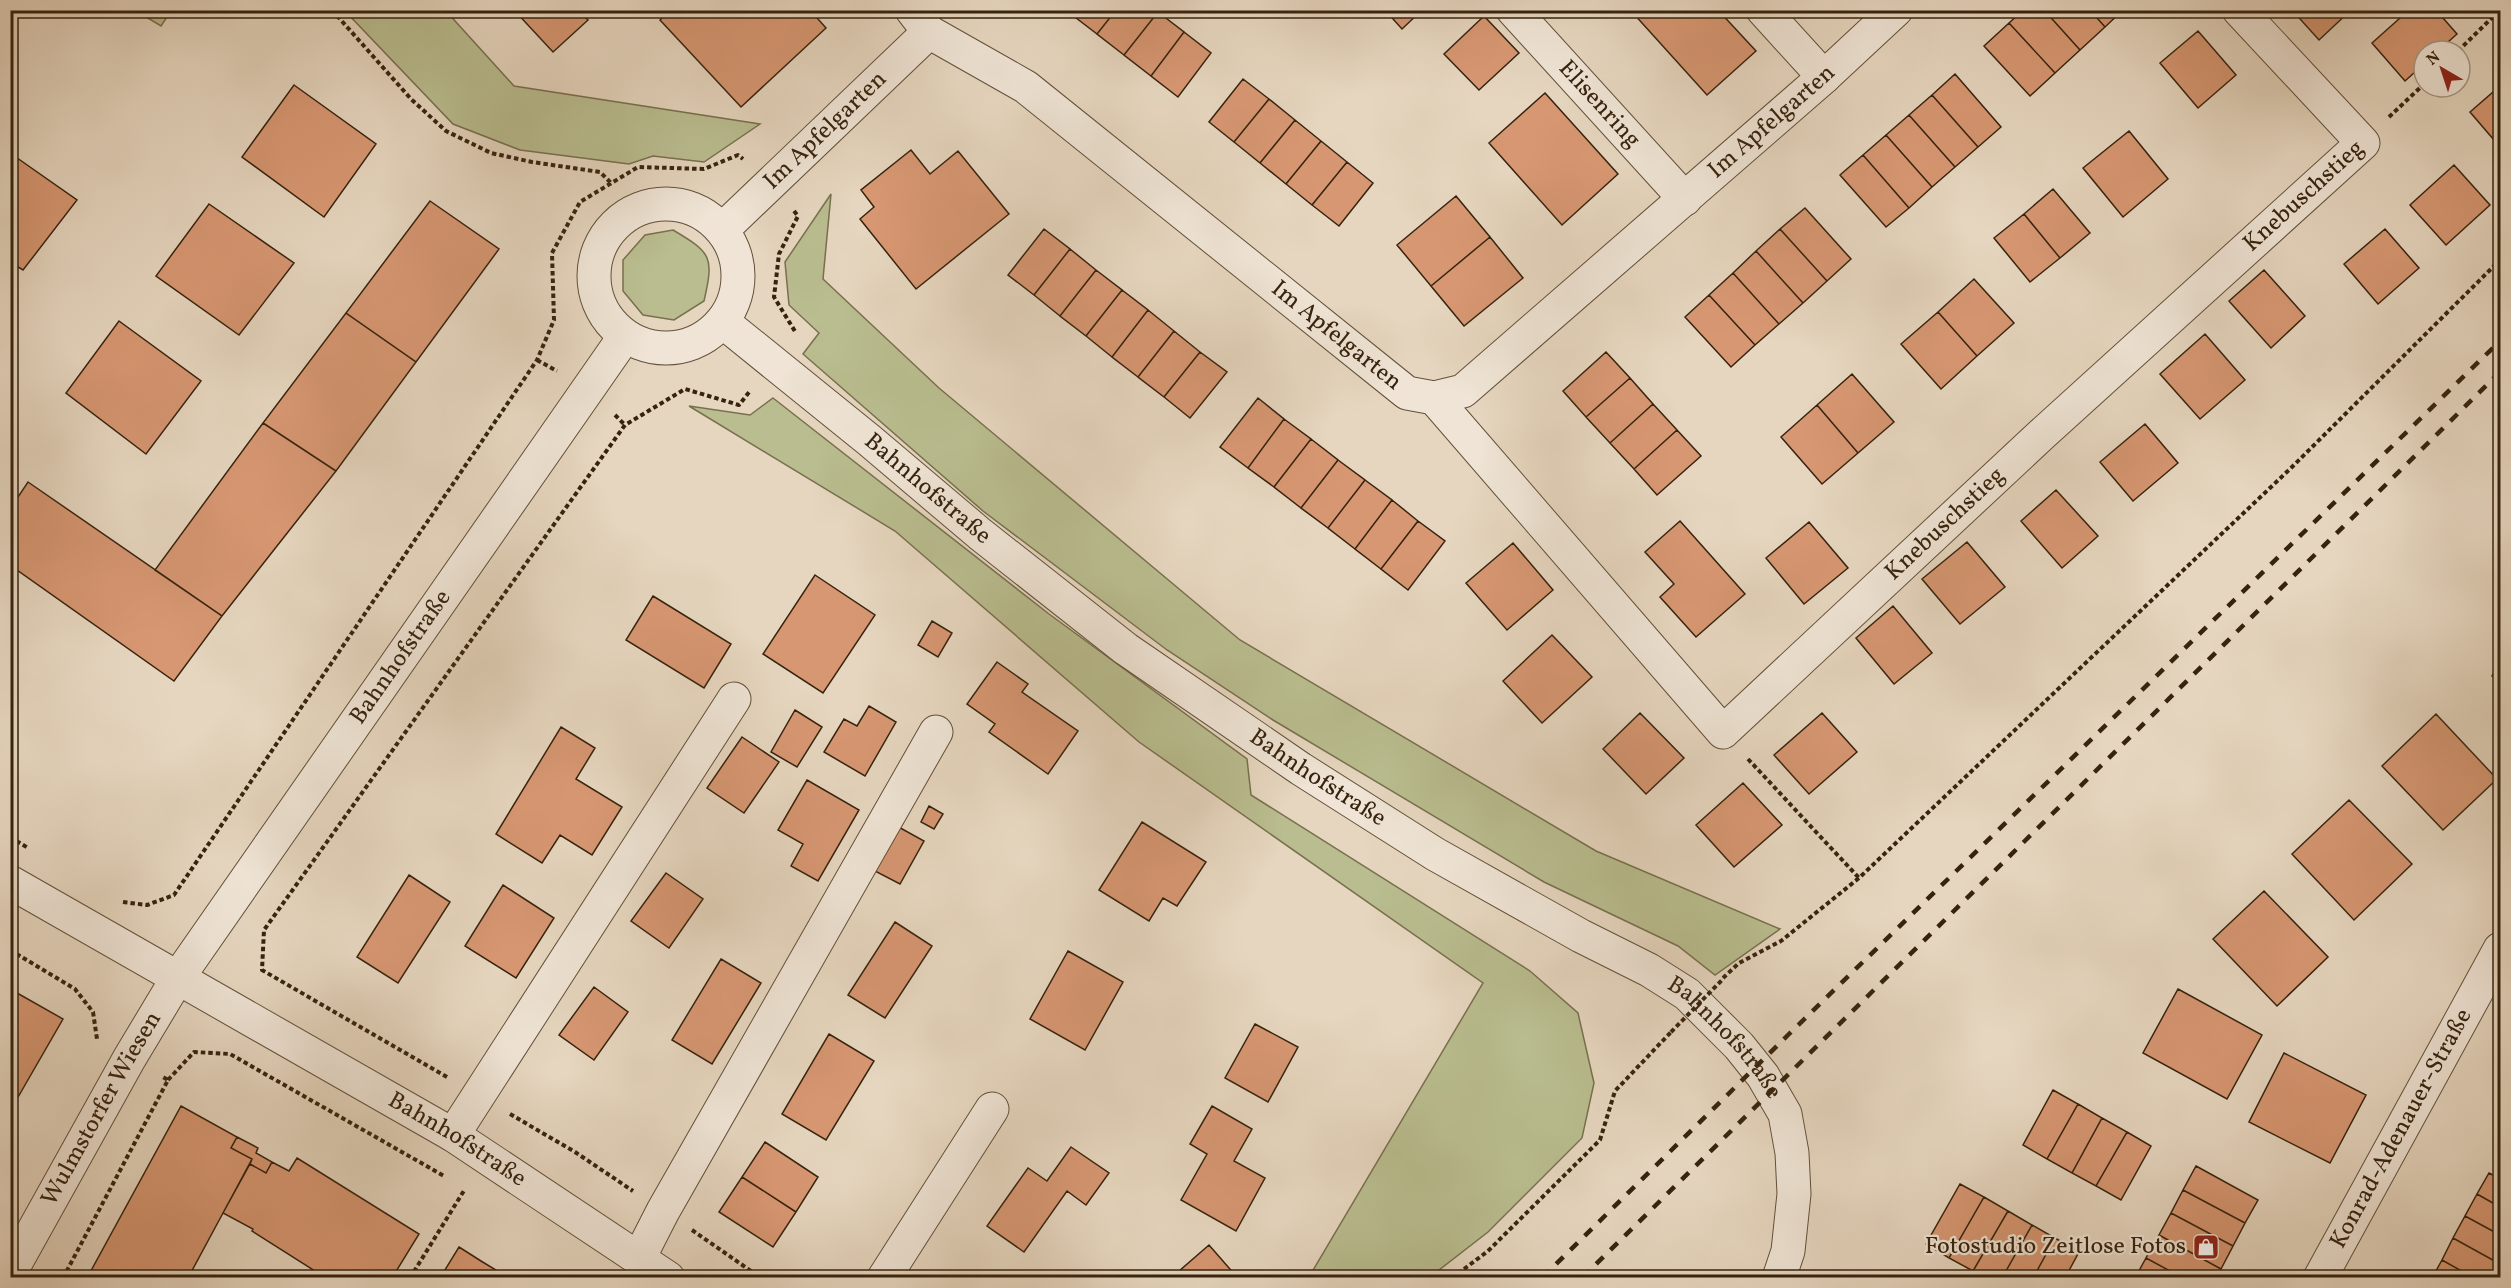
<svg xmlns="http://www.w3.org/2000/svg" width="2511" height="1288" viewBox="0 0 2511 1288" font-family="Vollkorn,serif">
  <rect width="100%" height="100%" fill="#e6d6bf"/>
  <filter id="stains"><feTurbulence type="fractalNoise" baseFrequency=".00333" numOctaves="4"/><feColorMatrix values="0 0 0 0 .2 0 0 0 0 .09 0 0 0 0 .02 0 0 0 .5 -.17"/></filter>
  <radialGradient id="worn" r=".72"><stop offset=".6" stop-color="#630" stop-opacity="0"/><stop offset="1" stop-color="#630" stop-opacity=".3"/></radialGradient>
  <path fill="#b9bd8f" stroke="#78704e" stroke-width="1.5" d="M 136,11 L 171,11 L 161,26 Z
    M 345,11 L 446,11 L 514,86 L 760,124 L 704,162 L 653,156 L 629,164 L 520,150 L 453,124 Z
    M 831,194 L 823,279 L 939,388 L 1240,640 L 1596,851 L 1780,929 L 1715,975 L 1678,946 L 1544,882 L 1273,720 L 1167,650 L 983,511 L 803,354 L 819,333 L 789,305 L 785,262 Z
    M 673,230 C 712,253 714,257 704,301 L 674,320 L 643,315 L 623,291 L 623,260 L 645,235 Z
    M 773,398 L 1049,614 L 1247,759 L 1251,795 L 1530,971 L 1578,1013 L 1594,1083 L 1582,1138 L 1488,1232 L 1430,1277 L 1309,1277 L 1483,983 L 1139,742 L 895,531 L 689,406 L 750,415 Z"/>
  <path fill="#d79772" stroke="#36230e" stroke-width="1.5" d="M 514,10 L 585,10 L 582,14 L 588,20 L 553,52 Z
    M 671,10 L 810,10 L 826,28 L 741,107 L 660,20 Z
    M 1073,10 L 1116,10 L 1097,34 L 1071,14 Z
    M 1116,10 L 1158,12 L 1124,55 L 1097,34 Z
    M 1385,10 L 1422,10 L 1402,29 Z
    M 1636,10 L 1718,10 L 1756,51 L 1707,95 L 1633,13 Z
    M 2023,10 L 2044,10 L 2080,50 L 2055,73 L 2009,23 Z
    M 2044,10 L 2090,10 L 2105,27 L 2080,50 Z
    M 2090,10 L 2123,10 L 2105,27 Z
    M 2292,10 L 2351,10 L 2319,40 Z
    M 2409,10 L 2436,10 L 2457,34 L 2438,51 L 2424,51 L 2424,64 L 2405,81 L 2372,43 Z
    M 1158,12 L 1184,32 L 1151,76 L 1124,55 Z
    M 1484,16 L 1519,53 L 1479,90 L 1444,54 Z
    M 2009,23 L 2055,73 L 2030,96 L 1984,46 Z
    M 2198,31 L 2236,75 L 2198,108 L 2160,63 Z
    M 1184,32 L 1211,53 L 1178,97 L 1151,76 Z
    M 1955,74 L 2001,127 L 1978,147 L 1932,95 Z
    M 1243,79 L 1269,99 L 1234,142 L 1209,122 Z
    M 294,85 L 376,144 L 324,217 L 242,157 Z
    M 2500,86 L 2500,147 L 2470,112 Z
    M 1545,93 L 1618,174 L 1562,225 L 1489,143 Z
    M 1932,95 L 1978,147 L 1955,167 L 1909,115 Z
    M 1269,99 L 1295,120 L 1260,163 L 1234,142 Z
    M 1909,115 L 1955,167 L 1932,187 L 1886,135 Z
    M 1295,120 L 1321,141 L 1286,184 L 1260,163 Z
    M 2129,131 L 2168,179 L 2123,217 L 2083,168 Z
    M 1886,135 L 1932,187 L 1909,208 L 1863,155 Z
    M 1321,141 L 1347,162 L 1312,205 L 1286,184 Z
    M 911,150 L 930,174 L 958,151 L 1009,214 L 916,289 L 860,219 L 874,207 L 861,190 Z
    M 10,153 L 77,200 L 23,270 L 10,262 Z
    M 1863,155 L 1909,208 L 1886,227 L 1840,175 Z
    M 1347,162 L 1373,183 L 1339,226 L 1312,205 Z
    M 2454,165 L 2490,205 L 2446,245 L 2410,205 Z
    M 2053,189 L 2090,233 L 2060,258 L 2024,214 Z
    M 1456,196 L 1490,237 L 1431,286 L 1397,245 Z
    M 430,201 L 499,249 L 416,362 L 346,313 Z
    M 209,204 L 294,263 L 239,335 L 156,276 Z
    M 1805,208 L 1851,259 L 1827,281 L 1780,229 Z
    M 2024,214 L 2060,258 L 2030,282 L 1994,238 Z
    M 1044,229 L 1070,249 L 1034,295 L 1008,275 Z
    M 1780,229 L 1827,281 L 1803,303 L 1756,251 Z
    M 2385,229 L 2419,268 L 2378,304 L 2344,264 Z
    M 1490,237 L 1523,278 L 1464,326 L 1431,286 Z
    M 1070,249 L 1096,270 L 1060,316 L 1034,295 Z
    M 1756,251 L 1803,303 L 1779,324 L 1733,273 Z
    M 1096,270 L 1122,290 L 1086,336 L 1060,316 Z
    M 2264,270 L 2305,316 L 2271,348 L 2229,301 Z
    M 1733,273 L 1779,324 L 1755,345 L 1709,295 Z
    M 1974,279 L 2014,323 L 1977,356 L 1938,312 Z
    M 1122,290 L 1148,310 L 1112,357 L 1086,336 Z
    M 1709,295 L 1755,345 L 1731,367 L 1685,317 Z
    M 1148,310 L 1174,331 L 1138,377 L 1112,357 Z
    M 1938,312 L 1977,356 L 1941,389 L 1901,344 Z
    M 346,313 L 416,362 L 336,471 L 263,423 Z
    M 119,321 L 201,381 L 146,454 L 66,393 Z
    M 1174,331 L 1200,352 L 1164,397 L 1138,377 Z
    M 2205,334 L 2245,380 L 2200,419 L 2160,374 Z
    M 1200,352 L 1227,372 L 1190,418 L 1164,397 Z
    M 1606,352 L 1630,378 L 1586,417 L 1563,391 Z
    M 1852,374 L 1894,422 L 1858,453 L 1817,405 Z
    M 1630,378 L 1653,404 L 1610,443 L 1586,417 Z
    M 1258,398 L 1284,419 L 1248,468 L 1220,447 Z
    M 1653,404 L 1677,430 L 1634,469 L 1610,443 Z
    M 1817,405 L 1858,453 L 1822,484 L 1781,437 Z
    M 1284,419 L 1311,439 L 1274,487 L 1248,468 Z
    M 263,423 L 336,471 L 222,616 L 155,570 Z
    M 2145,424 L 2178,463 L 2133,501 L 2100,462 Z
    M 1677,430 L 1701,456 L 1657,495 L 1634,469 Z
    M 1311,439 L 1338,460 L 1301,508 L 1274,487 Z
    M 1338,460 L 1365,480 L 1328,528 L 1301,508 Z
    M 1365,480 L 1392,500 L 1355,549 L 1328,528 Z
    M 28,482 L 222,616 L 174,681 L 10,565 L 10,509 Z
    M 2056,490 L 2098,536 L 2062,568 L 2021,521 Z
    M 1392,500 L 1418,521 L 1381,569 L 1355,549 Z
    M 1418,521 L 1445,541 L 1408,590 L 1381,569 Z
    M 1680,521 L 1745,594 L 1696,637 L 1660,597 L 1674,584 L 1645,552 Z
    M 1809,522 L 1848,568 L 1804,604 L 1766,558 Z
    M 1967,542 L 2005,587 L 1960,624 L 1922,579 Z
    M 1513,543 L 1553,590 L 1507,630 L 1466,583 Z
    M 815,575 L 875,615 L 823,693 L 763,654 Z
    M 653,596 L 731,644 L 704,688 L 626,640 Z
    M 1893,606 L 1932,653 L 1894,684 L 1856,638 Z
    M 932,621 L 952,633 L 938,657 L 918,645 Z
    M 1552,635 L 1592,677 L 1542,723 L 1503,681 Z
    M 2500,661 L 2500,681 L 2492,676 Z
    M 997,662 L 1028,684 L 1022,692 L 1078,731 L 1048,774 L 989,732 L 995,724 L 967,704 Z
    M 869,706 L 896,722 L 865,776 L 824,752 L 844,719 L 857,726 Z
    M 795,710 L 822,727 L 797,767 L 771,752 Z
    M 1640,713 L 1684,758 L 1646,794 L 1603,749 Z
    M 1822,713 L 1857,752 L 1809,794 L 1774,755 Z
    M 2436,714 L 2497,779 L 2443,830 L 2382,766 Z
    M 561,727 L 595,748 L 576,779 L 622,807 L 592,855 L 560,835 L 542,863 L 496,834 Z
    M 742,737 L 779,762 L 744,813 L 707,788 Z
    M 807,780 L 859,810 L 818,881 L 791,866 L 803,844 L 778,830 Z
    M 1743,783 L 1782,825 L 1734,867 L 1696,825 Z
    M 2349,800 L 2412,864 L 2354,920 L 2292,854 Z
    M 929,806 L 943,814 L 934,829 L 921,822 Z
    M 1142,822 L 1206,862 L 1177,906 L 1163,898 L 1149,921 L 1099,890 Z
    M 895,825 L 924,841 L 900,884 L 871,869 Z
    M 666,873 L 703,899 L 669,948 L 631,921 Z
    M 409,875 L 450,902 L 398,983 L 357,957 Z
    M 503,885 L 554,918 L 516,978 L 465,946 Z
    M 2264,891 L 2328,957 L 2277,1006 L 2213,939 Z
    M 895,922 L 932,946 L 885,1018 L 848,995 Z
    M 1068,951 L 1123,982 L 1085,1050 L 1030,1019 Z
    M 721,959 L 761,983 L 712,1064 L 672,1040 Z
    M 594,987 L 628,1012 L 594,1060 L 559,1035 Z
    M 10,989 L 63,1019 L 10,1111 Z
    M 2178,989 L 2262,1035 L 2227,1099 L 2143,1053 Z
    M 1255,1024 L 1298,1047 L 1268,1102 L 1225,1078 Z
    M 829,1034 L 874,1061 L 826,1140 L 782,1114 Z
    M 2284,1053 L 2366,1095 L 2330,1163 L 2249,1122 Z
    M 2053,1090 L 2078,1104 L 2047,1159 L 2023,1145 Z
    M 2078,1104 L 2102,1118 L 2072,1173 L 2047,1159 Z
    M 181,1106 L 237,1137 L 231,1148 L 252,1159 L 223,1213 L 188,1278 L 87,1278 Z
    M 1212,1106 L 1252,1129 L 1234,1161 L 1265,1178 L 1236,1231 L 1181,1200 L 1207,1154 L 1190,1144 Z
    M 2102,1118 L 2127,1132 L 2096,1186 L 2072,1173 Z
    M 2127,1132 L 2151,1146 L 2121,1200 L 2096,1186 Z
    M 237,1137 L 258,1148 L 256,1153 L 272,1162 L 266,1173 L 250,1164 L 252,1159 L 231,1148 Z
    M 765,1142 L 818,1177 L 796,1212 L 742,1177 Z
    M 1071,1147 L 1109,1173 L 1086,1205 L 1067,1191 L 1024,1252 L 987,1226 L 1028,1168 L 1047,1181 Z
    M 297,1158 L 419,1234 L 392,1278 L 326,1278 L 252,1231 L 253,1229 L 223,1213 L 250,1164 L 266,1173 L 272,1162 L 289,1171 Z
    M 2196,1166 L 2258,1200 L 2245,1223 L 2183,1190 Z
    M 2489,1173 L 2500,1179 L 2500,1207 L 2477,1194 Z
    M 742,1177 L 796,1212 L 773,1247 L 719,1212 Z
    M 1960,1184 L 1984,1197 L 1949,1258 L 1926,1244 Z
    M 2183,1190 L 2245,1223 L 2233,1246 L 2171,1213 Z
    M 2477,1194 L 2500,1207 L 2500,1235 L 2465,1216 Z
    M 1984,1197 L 2008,1211 L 1973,1271 L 1949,1258 Z
    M 2008,1211 L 2032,1225 L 2002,1278 L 1984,1278 L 1973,1271 Z
    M 2171,1213 L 2233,1246 L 2221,1269 L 2159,1235 Z
    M 2465,1216 L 2500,1235 L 2500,1264 L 2453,1238 Z
    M 2032,1225 L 2055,1238 L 2033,1278 L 2002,1278 Z
    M 2159,1235 L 2221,1269 L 2216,1278 L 2183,1278 L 2146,1258 Z
    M 2055,1238 L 2079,1252 L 2065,1278 L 2033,1278 Z
    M 2453,1238 L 2500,1264 L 2500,1278 L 2474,1278 L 2442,1260 Z
    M 1209,1245 L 1236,1276 L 1235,1278 L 1171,1278 Z
    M 459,1247 L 481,1261 L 509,1278 L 440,1278 Z
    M 2146,1258 L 2183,1278 L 2135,1278 Z
    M 2442,1260 L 2474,1278 L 2432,1278 Z"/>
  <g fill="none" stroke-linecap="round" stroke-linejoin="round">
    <defs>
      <g id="minor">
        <path id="s1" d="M 912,10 L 929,32 L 1026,87 L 1407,393 L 1434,398 L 1463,391 L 1824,77 L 1896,10"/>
        <path id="s2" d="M 1513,10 L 1685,199"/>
        <path d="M 1763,10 L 1824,77"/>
        <circle cx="666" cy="276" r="72"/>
        <path id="s3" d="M 723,229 L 929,32"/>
        <path id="s4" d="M 723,322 L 869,440 L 980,534 L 1126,649 L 1301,769 L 1435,854 L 1581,936 L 1649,970 L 1687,994 L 1739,1046 L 1763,1076 L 1785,1114 L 1792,1153 L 1794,1194 L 1788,1251 L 1779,1278"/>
        <path id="s5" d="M 1434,398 L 1723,732 L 2040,436 L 2363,143 L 2239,10"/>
        <path id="s6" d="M 10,882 L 453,1135 L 668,1278"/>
        <path d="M 453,1135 L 734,699"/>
        <path d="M 639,1258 L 663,1211 L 936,732"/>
        <path id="s7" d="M 10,1273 L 129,1059 L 177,979 L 625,336"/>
        <path d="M 884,1278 L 992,1109"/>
        <path id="s8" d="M 2320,1278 L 2500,949"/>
      </g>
    </defs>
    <use href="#minor" stroke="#62503a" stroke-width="35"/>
    <path stroke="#36230e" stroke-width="4" stroke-dasharray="4.5 3" stroke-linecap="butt" d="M 332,10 L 411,99 L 446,131 L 491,153 L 532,162 L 600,172 L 611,183
      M 975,15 L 989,10
      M 2458,51 L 2500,10
      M 2389,117 L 2424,84
      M 794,211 L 798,216 L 779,254 L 774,297 L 796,333
      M 537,360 L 557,371
      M 615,415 L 625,425
      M 1748,759 L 1859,878
      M 10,837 L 28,848
      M 123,902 L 147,905 L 174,895 L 537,360 L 554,320 L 552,253 L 580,202 L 638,167 L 704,169 L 738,155 L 743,159
      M 10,950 L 75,989 L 93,1012 L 97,1039
      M 1723,978 L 1739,963 L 1781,941 L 1859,878 L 2291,468 L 2500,260
      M 447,1077 L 262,970 L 264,930 L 625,425 L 685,389 L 739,405 L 750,391
      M 168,1080 L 194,1052 L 230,1054 L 444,1176
      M 510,1114 L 575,1152 L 633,1191
      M 692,1230 L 761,1278
      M 63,1278 L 168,1080 L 161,1076
      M 254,1278 L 255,1278
      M 410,1278 L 465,1189
      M 1452,1278 L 1488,1251 L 1600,1140 L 1615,1091 L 1671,1032"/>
    <use href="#minor" stroke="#efe4d5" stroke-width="33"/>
    <path stroke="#36230e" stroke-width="4.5" stroke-dasharray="10 10" stroke-linecap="butt" d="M 1542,1278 L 1789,1034 L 2500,341
      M 1582,1278 L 2500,372"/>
    <path stroke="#36230e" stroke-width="4" stroke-dasharray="4.5 3" stroke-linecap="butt" d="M 1671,1032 L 1723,979"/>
  </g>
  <defs>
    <symbol id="shop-square" viewBox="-11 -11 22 22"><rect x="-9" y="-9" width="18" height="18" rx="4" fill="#8f2418" stroke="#efe4d5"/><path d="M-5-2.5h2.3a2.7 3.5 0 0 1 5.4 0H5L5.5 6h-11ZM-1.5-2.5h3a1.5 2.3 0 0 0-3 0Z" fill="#fff"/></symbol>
  </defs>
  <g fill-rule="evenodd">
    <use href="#shop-square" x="2191" y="1232" width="30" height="30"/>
  </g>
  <g text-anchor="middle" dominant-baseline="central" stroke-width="4.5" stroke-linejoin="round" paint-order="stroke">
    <g font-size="24" fill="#36230e" stroke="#efe4d5">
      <text stroke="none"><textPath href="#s2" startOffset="128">Elisenring</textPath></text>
      <text stroke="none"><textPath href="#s1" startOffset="1095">Im Apfelgarten</textPath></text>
      <text stroke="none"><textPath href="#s3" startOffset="142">Im Apfelgarten</textPath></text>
      <text stroke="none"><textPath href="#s5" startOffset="1232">Knebuschstieg</textPath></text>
      <text stroke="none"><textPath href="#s1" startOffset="537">Im Apfelgarten</textPath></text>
      <text stroke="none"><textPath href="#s4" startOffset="264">Bahnhofstraße</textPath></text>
      <text stroke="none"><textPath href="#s5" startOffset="746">Knebuschstieg</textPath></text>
      <text stroke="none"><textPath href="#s7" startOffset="730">Bahnhofstraße</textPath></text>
      <text stroke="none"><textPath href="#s4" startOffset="750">Bahnhofstraße</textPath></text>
      <text stroke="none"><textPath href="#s4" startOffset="1236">Bahnhofstraße</textPath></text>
      <text stroke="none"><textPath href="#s7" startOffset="188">Wulmstorfer Wiesen</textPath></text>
      <text stroke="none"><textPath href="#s8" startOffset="170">Konrad-Adenauer-Straße</textPath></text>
      <text stroke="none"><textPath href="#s6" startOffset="516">Bahnhofstraße</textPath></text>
    </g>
    <g font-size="24" fill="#36230e" stroke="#efe4d5" text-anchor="end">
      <text x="2186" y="1247">Fotostudio Zeitlose Fotos</text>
    </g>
  </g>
  <rect width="2511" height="1288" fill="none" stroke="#e6d6bf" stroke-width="36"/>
  <rect x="12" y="12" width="2487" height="1264" fill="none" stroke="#36230e" stroke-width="3"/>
  <rect x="18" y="18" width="2475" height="1252" fill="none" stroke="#36230e" stroke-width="1.5"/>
  <g transform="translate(2442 69) rotate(321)"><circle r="28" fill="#efe4d5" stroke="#a59785" stroke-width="1.5"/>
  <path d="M0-4.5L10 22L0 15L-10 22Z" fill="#8f2418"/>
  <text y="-9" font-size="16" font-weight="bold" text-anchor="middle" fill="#36230e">N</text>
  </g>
  <rect width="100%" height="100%" filter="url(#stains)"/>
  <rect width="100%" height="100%" fill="url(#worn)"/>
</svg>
